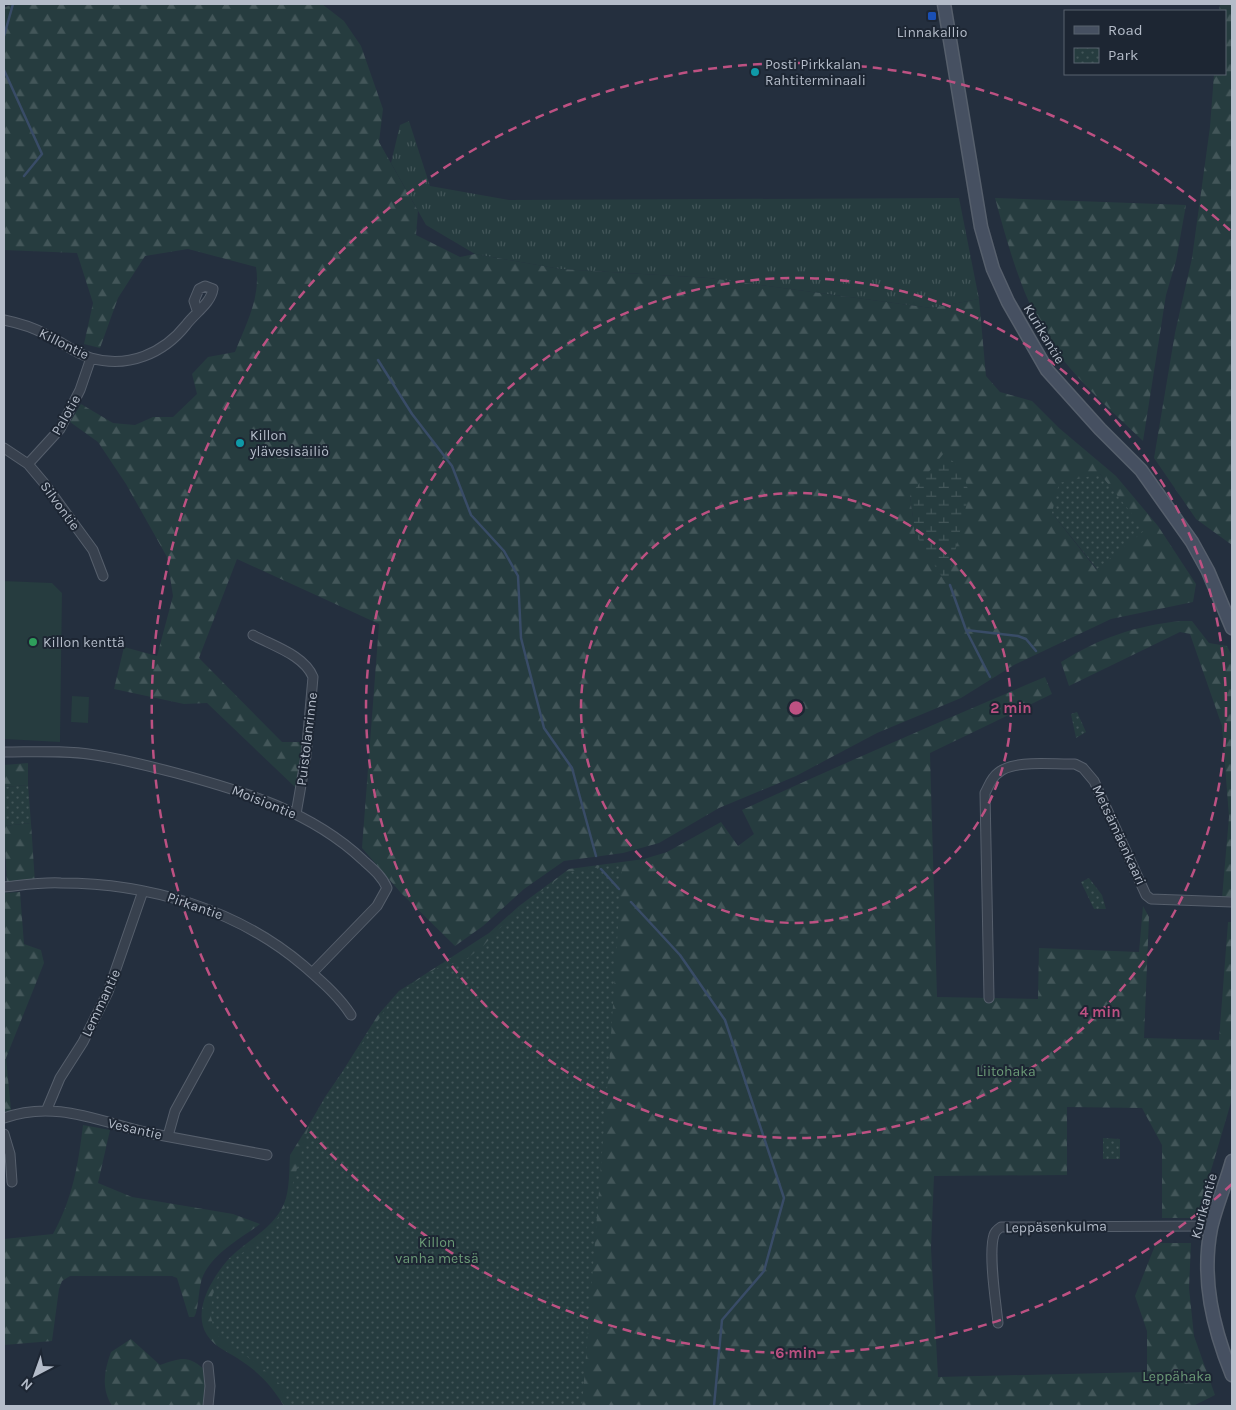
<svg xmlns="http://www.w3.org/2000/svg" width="1236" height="1410" viewBox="0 0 1236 1410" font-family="Karla,sans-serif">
  <defs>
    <pattern id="grass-tufts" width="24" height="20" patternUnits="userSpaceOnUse" patternTransform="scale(1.25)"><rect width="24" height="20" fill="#263c3f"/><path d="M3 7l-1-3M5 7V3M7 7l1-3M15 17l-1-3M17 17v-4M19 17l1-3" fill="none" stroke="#435659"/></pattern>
    <pattern id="forest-firs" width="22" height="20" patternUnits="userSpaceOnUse" patternTransform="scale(1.25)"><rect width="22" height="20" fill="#263c3f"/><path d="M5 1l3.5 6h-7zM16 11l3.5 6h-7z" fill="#435659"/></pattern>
    <pattern id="wetland-marsh" width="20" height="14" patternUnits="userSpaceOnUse" patternTransform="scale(1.25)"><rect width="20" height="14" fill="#263c3f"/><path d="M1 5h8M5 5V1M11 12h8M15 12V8" fill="none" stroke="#435659"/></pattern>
    <pattern id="park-dots" width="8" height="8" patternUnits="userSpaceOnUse" patternTransform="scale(1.25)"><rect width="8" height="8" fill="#263c3f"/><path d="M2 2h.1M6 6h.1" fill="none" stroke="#435659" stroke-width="1.8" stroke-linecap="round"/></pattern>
  </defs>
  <rect width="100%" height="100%" fill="#242f3e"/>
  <path fill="url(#grass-tufts)" d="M 409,121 L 430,186 L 509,200 L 959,198 L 979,299 L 931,308 L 709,278 L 560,269 L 475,254 L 426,225 L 391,163 L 400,125 Z"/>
  <path fill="url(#forest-firs)" fill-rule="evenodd" d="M 12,4 L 322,4 L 344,21 L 361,46 L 383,109 L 379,142 L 418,211 L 416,235 L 460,257 L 475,254 L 560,269 L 709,278 L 931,308 L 979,299 L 986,376 L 1000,392 L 1032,401 L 1059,428 L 1116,476 L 1158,526 L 1196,584 L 1193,602 L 1111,619 L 1014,665 L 961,698 L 877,733 L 796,776 L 719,808 L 659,843 L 623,853 L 564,861 L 524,889 L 483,926 L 455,946 L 401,893 L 362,848 L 379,624 L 237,559 L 199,658 L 282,742 L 302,742 L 296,788 L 207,703 L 184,704 L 114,689 L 124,647 L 157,656 L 173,596 L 167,557 L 126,484 L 98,442 L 70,422 L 81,404 L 113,423 L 135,425 L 153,417 L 173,417 L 197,394 L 192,374 L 208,357 L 235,352 C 246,324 261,297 256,267 L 188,249 L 145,256 L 118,298 L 100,348 L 84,344 L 93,303 L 77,253 L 4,250 L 4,8 ZM 1100,474 L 1144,530 L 1096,569 L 1052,513 ZM 910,495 L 947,584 L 915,533 Z
    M 1220,4 L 1232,4 L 1232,545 L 1196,519 L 1154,458 L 1175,333 L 1192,258 L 1210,127 L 1214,74 L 1225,74 L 1225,11 L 1219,11 Z
    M 995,198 L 1186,205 L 1176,261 L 1166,295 L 1143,441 C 1105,404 1059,366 1036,317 C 1017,279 1006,238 995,198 Z
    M 1180,621 L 1192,621 L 1209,643 L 1227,646 L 1232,656 L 1232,897 L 1222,898 L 1229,817 L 1222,726 L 1190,634 L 1180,632 L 1069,686 L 1061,662 C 1100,638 1134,626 1180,621 Z
    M 1045,677 L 1052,694 L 930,753 L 937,997 L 1038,999 L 1039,948 L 1139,952 L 1143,906 L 1149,917 L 1144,1038 L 1219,1040 L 1228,922 L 1232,922 L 1232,1099 L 1197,1218 L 1162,1218 L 1162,1145 L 1142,1108 L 1067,1107 L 1067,1175 L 934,1176 L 931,1248 L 938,1377 L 1147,1372 L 1147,1331 L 1135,1296 L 1156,1243 L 1191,1243 L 1189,1288 L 1194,1336 L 1215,1395 L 1193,1406 L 284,1406 C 274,1389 260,1373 243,1362 C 231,1353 215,1348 207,1335 C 192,1312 211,1280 226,1262 C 244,1241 272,1231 284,1204 C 290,1189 289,1170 290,1155 L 378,1015 L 399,991 L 489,933 L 519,906 L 569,869 L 644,859 L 667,852 L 721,822 L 738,846 L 754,834 L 742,810 C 842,764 943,720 1045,677 Z
    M 28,763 L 28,785 L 4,787 L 4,765 Z
    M 31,823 L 35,883 L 7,886 L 4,826 Z
    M 20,892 L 24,944 L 41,950 L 44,963 L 6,1058 L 11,1110 L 4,1113 L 4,893 Z
    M 83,1125 L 110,1130 L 98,1183 L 132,1197 L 233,1214 L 260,1224 C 240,1239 213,1253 203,1276 C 198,1287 199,1311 194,1317 L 189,1317 L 177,1278 L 172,1276 L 70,1276 L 62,1281 L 59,1289 L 52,1341 L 4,1345 L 4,1239 L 53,1234 C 73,1197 78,1166 83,1125 Z
    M 131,1339 L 160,1365 C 183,1357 189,1355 207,1372 L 207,1406 L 112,1406 C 101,1388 104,1371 111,1352 Z"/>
  <path fill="url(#wetland-marsh)" d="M 944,453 L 963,471 L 969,494 L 947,585 L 915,534 L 910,495 Z"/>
  <path fill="url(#park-dots)" d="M 1100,474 L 1145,530 L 1097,569 L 1052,513 L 1059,483 Z
    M 1077,712 L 1086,732 L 1076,738 L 1071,714 Z
    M 28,785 L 31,823 L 4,826 L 4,787 Z
    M 622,864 L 610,1052 L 582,1406 L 286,1406 L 283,1387 L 259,1365 L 215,1334 L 211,1317 L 212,1297 L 219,1273 L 233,1259 L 263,1239 L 287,1205 L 309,1125 L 325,1097 L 392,1000 L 401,991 L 435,969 L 468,958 L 484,945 L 519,908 L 567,872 Z
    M 1089,878 L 1102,895 L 1106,909 L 1094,909 L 1081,882 Z
    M 1103,1138 L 1120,1139 L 1120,1159 L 1103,1159 Z"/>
  <path fill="#263c3f" d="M 4,581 L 52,583 L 62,593 L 60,742 L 4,739 Z
    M 72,696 L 89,697 L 88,723 L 71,722 Z"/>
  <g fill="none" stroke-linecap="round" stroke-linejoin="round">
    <path stroke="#394c67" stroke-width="2.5" d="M 4,36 L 13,4
      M 4,70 L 42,154 L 24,176
      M 378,360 L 412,414 L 452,466 L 471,515 L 504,551 L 518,576 L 521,638 L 544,728 L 572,768 L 596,856
      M 950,585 L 966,630 L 990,677
      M 966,630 L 1018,636 L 1026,639 L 1036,651
      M 601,869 L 619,889
      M 631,902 L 680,955 L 725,1020 L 784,1198 L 764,1271 L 722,1320 L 714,1406"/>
    <defs>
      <path id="street" d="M 4,320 C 19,323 33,327 47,335 C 62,342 75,353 91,358 C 128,369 164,353 186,325 C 195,313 211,303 213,289 L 205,286 L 199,289 L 194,301 L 197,310
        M 4,448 L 28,464 L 44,483 L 93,550 L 103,576
        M 28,464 L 60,429 L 80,390 L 91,358
        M 253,635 C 273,646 304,655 313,677 L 306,756 L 296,814
        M 4,752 C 34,752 64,750 95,755 C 122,759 149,766 176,773 C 243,791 311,811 363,860 C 372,868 382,876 387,888 L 377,906 L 312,973
        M 4,887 C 23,885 42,882 61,883 C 148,883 237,909 304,966 C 321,981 339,996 351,1015
        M 989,998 L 985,793 C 989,786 991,778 998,773 C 1014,759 1054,765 1075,764 L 1083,768 L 1094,781 L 1146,895 L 1151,899 L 1232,902
        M 47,1109 L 60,1078 L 83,1042 L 108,992 L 143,891
        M 4,1118 C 57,1099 101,1123 154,1134 C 191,1141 229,1148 267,1155
        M 4,1134 L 10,1154 L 12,1182
        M 168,1136 L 175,1111 L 209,1049
        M 998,1323 C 996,1303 988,1253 994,1235 C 995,1231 998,1229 1001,1227 L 1212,1226
        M 208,1366 L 210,1386 L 208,1406"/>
      <path id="secondary" d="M 944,4 L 981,227 L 993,269 L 1008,302 L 1047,370 L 1100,429 L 1141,470 L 1192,542 L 1208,571 L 1232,628
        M 1232,1161 C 1226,1183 1216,1206 1211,1228 C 1201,1279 1213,1328 1232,1375"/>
    </defs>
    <use href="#street" stroke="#565f6c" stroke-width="11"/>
    <use href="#secondary" stroke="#565f6c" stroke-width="15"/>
    <use href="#street" stroke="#38414e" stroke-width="9"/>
    <use href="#secondary" stroke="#465061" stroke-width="12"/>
  </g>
  <g fill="none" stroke="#bd5182" stroke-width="2.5" stroke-dasharray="9 6">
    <circle cx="796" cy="708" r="215"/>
    <circle cx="796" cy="708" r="430"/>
    <path d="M1232 1184A645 645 0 1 1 1232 232"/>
  </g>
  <rect fill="#1a4fb4" stroke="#1d2633" stroke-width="2" x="927" y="11" width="10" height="10" rx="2.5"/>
  <g fill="#0f9aa8" stroke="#1d2633" stroke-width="2">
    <circle cx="755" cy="72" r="5"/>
    <circle cx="240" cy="443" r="5"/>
  </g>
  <circle fill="#2e9e5b" stroke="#1d2633" stroke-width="2" cx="33" cy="642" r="5"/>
  <g text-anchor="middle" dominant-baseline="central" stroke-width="4" stroke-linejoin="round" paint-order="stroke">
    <g font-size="14" fill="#b4bcc9" stroke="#1d2633" text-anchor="start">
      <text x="932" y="32" text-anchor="middle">Linnakallio</text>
      <text x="765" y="64">Posti Pirkkalan<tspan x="765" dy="16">Rahtiterminaali</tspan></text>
      <text x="250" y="435">Killon<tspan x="250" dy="16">ylävesisäiliö</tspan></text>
      <text x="43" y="642">Killon kenttä</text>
    </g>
    <g font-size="14" fill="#b4bcc9" stroke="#1d2633">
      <text transform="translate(1044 334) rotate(59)">Kurikantie</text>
      <text transform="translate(64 344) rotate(26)">Killontie</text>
      <text transform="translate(66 415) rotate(-60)">Palotie</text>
      <text transform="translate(60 506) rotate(54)">Silvontie</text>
      <text transform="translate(307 739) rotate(-83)">Puistolanrinne</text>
      <text transform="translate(264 802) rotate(22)">Moisiontie</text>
      <text transform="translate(1119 835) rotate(65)">Metsämäenkaari</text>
      <text transform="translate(195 906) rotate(19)">Pirkantie</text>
      <text transform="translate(101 1003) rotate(-65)">Lemmantie</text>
      <text transform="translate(135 1129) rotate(13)">Vesantie</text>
      <text transform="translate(1204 1206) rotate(-75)">Kurikantie</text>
      <text transform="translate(1056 1227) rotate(-1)">Leppäsenkulma</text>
    </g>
    <g font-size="14" fill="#6b9a76" stroke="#1d2633">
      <text x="1006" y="1071">Liitohaka</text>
      <text x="437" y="1242">Killon<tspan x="437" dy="16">vanha metsä</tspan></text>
      <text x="1177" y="1376">Leppähaka</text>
    </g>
  </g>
  <circle cx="796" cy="708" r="8" fill="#bd5182" stroke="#1d2633" stroke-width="2.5"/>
  <g font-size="15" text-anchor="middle" font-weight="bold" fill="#bd5182" stroke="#1d2633" stroke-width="4" stroke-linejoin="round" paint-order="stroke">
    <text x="1011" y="713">2 min</text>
    <text x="1100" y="1017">4 min</text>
    <text x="796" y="1358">6 min</text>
  </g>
  <rect width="1236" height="1410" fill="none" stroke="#b4bcc9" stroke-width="10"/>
  <rect x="1064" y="10" width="162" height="65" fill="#1d2633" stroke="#59626f"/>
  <rect x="1074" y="26" width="25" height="8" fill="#465061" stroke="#59626f"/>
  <text x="1108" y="35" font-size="15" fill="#b4bcc9">Road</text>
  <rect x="1074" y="48" width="25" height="15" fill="url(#park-dots)" stroke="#59626f"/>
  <text x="1108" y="60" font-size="15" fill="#b4bcc9">Park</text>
  <g transform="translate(35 1375) rotate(221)" stroke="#1d2633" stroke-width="4" paint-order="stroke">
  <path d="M0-4L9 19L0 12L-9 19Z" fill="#b4bcc9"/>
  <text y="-8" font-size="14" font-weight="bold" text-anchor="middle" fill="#b4bcc9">N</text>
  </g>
</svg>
